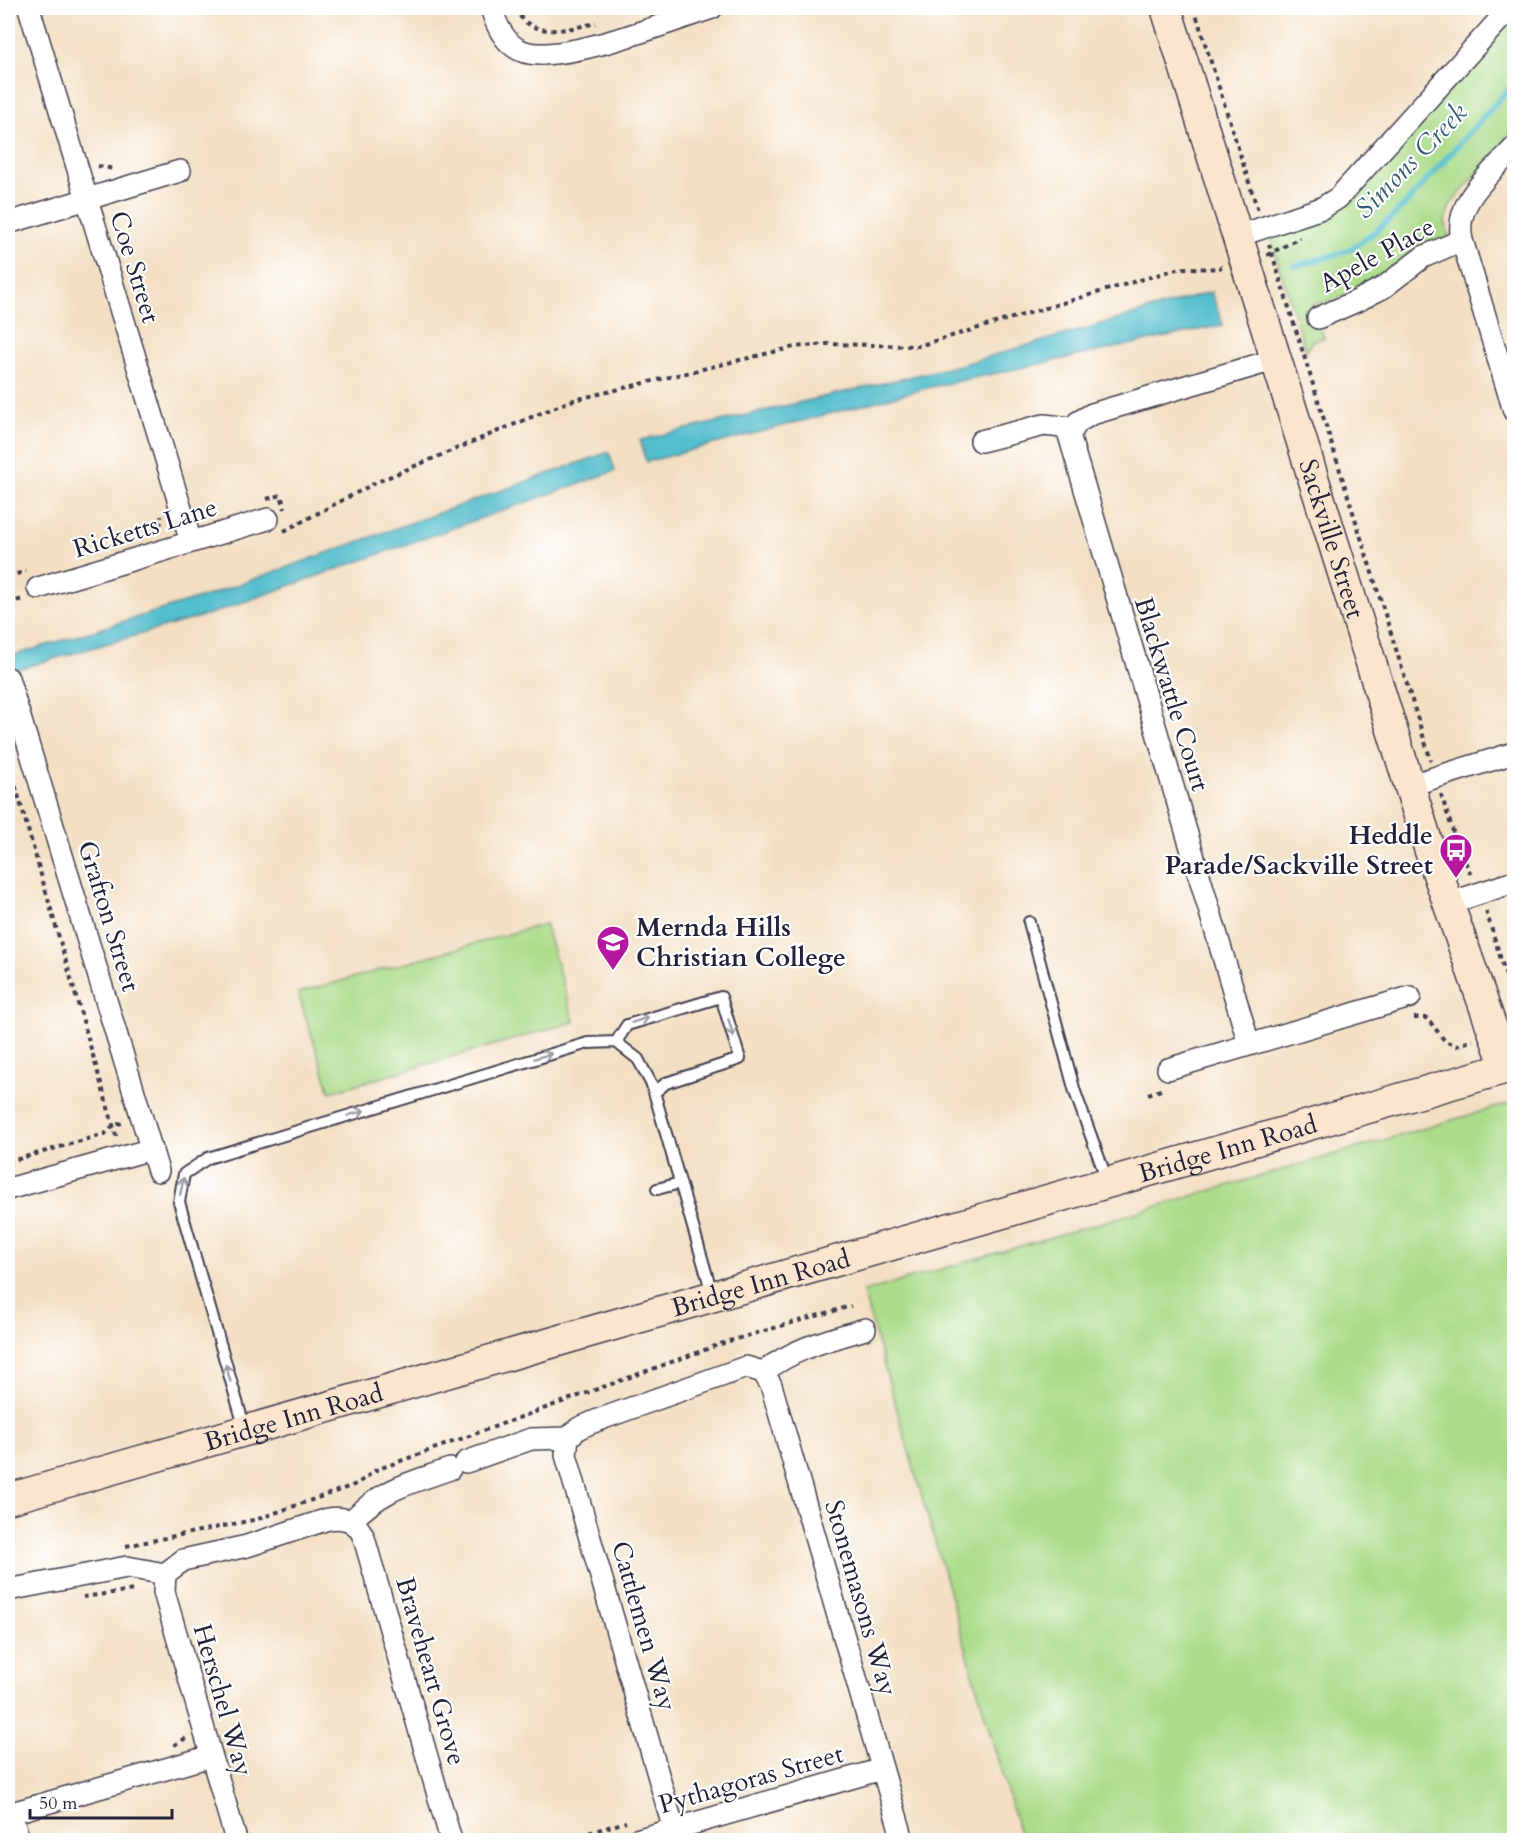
<svg xmlns="http://www.w3.org/2000/svg" width="1522" height="1848" viewBox="0 0 1522 1848" font-family="Cardo,serif">
  <rect width="100%" height="100%" fill="#fff"/>
  <filter id="ink" filterUnits="userSpaceOnUse"><feTurbulence type="fractalNoise" baseFrequency=".0167" numOctaves="2"/><feDisplacementMap in="SourceGraphic" scale="12" xChannelSelector="R" yChannelSelector="G"/><feConvolveMatrix kernelMatrix="1 2 1 2 8 2 1 2 1" color-interpolation-filters="sRGB"/></filter>
  <filter id="wash" filterUnits="userSpaceOnUse"><feTurbulence type="fractalNoise" baseFrequency=".008" numOctaves="4" result="noise"/><feDisplacementMap in="SourceGraphic" scale="24" xChannelSelector="R" yChannelSelector="G"/><feGaussianBlur stdDeviation="1.35" result="paint"/><feColorMatrix in="noise" values="0 0 0 0 0 0 0 0 0 0 0 0 0 0 0 0 0 1.4 0 .05"/><feComposite in="paint" operator="in"/></filter>
  <g filter="url(#wash)">
    <rect width="100%" height="100%" fill="#f3dfc3"/>
    <path fill="#abdb89" stroke="#667e62" stroke-width="1.5" d="M 1514,17 L 1514,131 L 1450,205 L 1445,221 L 1449,238 C 1437,243 1426,247 1415,250 C 1409,251 1385,274 1378,279 C 1359,292 1336,300 1313,304 L 1324,338 L 1312,341 L 1306,352 L 1271,240 L 1273,237 L 1314,224 L 1350,200 Z
      M 545,924 L 574,1022 L 330,1092 L 298,993 Z
      M 1514,1102 L 1514,1840 L 1021,1840 L 863,1292 Z"/>
    <path fill="#52becc" stroke="#3a7084" stroke-width="1.5" d="M 1211,292 L 1223,325 L 931,387 L 646,462 L 640,440 L 960,365 Z
      M 609,452 L 615,471 L 207,615 L 8,672 L 8,657 L 206,596 Z"/>
    <g fill="none" stroke-linecap="round" stroke-linejoin="round">
      <path stroke="#52becc" stroke-width="6" d="M 1295,266 L 1338,254 L 1353,248 L 1377,230 L 1402,208 L 1514,83"/>
    </g>
  </g>
  <g filter="url(#ink)">
    <g fill="none" stroke-linecap="round" stroke-linejoin="round">
      <defs>
        <path id="lane" d="M 1029,922 L 1075,1092 L 1107,1180
          M 616,1042 L 627,1025 L 721,997 L 740,1059 L 666,1083 L 654,1093
          M 657,1189 L 680,1183
          M 245,1429 L 179,1202 L 184,1174 L 208,1158 L 588,1043 L 616,1042 L 638,1059 L 652,1085 L 712,1293"/>
        <path id="street" d="M 29,8 L 191,542
          M 491,8 C 496,24 504,44 522,51 C 559,66 671,21 712,8
          M 1514,148 C 1491,174 1453,202 1462,240 L 1514,411
          M 8,223 L 180,171
          M 1238,236 L 1322,208 L 1338,198 L 1510,8
          M 1318,318 L 1359,300 L 1384,287 L 1423,257 L 1462,240
          M 981,441 L 1044,425 L 1071,428
          M 38,588 L 268,519
          M 8,678 L 158,1171
          M 1411,785 L 1514,753
          M 1450,903 L 1514,882
          M 1249,1044 L 1069,435 L 1078,422 L 1092,414 L 1277,359
          M 1168,1069 L 1410,997
          M 8,1189 L 152,1149
          M 763,1372 C 797,1347 826,1341 865,1329
          M 568,1438 L 566,1455 L 674,1830
          M 466,1462 L 531,1439 L 568,1438 L 579,1428 L 598,1420 L 746,1367 L 763,1372 L 771,1385 L 903,1840
          M 351,1521 C 384,1488 408,1484 450,1469
          M 165,1574 L 164,1592 L 236,1840
          M 8,1590 L 127,1567 L 165,1574 L 183,1560 L 247,1546 L 328,1519 C 346,1516 357,1521 364,1538 L 451,1840
          M 11,1813 L 19,1840
          M 8,1814 L 211,1756
          M 636,1840 L 882,1769"/>
        <g id="secondary">
          <path id="s1" d="M 1166,8 L 1430,851 L 1506,1068"/>
          <path id="s2" d="M 8,1499 L 1514,1066"/>
        </g>
      </defs>
      <use href="#lane" stroke="#413e4f" stroke-width="14"/>
      <use href="#street" stroke="#413e4f" stroke-width="24"/>
      <use href="#secondary" stroke="#413e4f" stroke-width="33"/>
      <path stroke="#413e4f" stroke-width="4" stroke-dasharray="4.5 4.5" stroke-linecap="butt" d="M 515,8 C 531,41 567,29 596,23
        M 1194,8 L 1258,211
        M 98,166 L 114,169
        M 1269,244 L 1431,761
        M 1267,255 L 1300,238
        M 267,499 L 281,495 L 285,509
        M 284,531 L 377,482 L 570,401 L 794,347 L 827,344 L 918,346 L 1177,269 C 1192,266 1207,271 1222,267
        M 154,533 L 162,521 L 161,516
        M 8,577 L 26,571
        M 8,603 L 23,599
        M 8,760 L 117,1139
        M 1441,794 L 1457,844 L 1472,877
        M 1486,911 L 1507,979 L 1514,985
        M 1414,1018 L 1427,1018 L 1445,1041 L 1456,1046 L 1473,1040
        M 1148,1094 L 1164,1089
        M 8,1162 L 105,1134 L 113,1126 L 124,1122
        M 126,1546 L 258,1519 L 357,1484 L 376,1470 L 729,1341 L 851,1306
        M 83,1597 L 134,1590
        M 174,1745 L 188,1737
        M 563,1840 L 626,1822"/>
      <use href="#lane" stroke="#fff" stroke-width="10"/>
      <use href="#street" stroke="#fff" stroke-width="21"/>
      <use href="#secondary" stroke="#fce5cf" stroke-width="30"/>
    </g>
    <defs><path id="oneway-shaft" d="M-6 0H5M1.5-3L5.5 0L1.5 3" fill="none" stroke-width="1.6" stroke-linecap="round" stroke-linejoin="round" transform="scale(1.5)"/></defs>
    <g stroke="#9c9ca7">
      <use href="#oneway-shaft" transform="translate(640 1020) rotate(-18)"/>
      <use href="#oneway-shaft" transform="translate(731 1028) rotate(73)"/>
      <use href="#oneway-shaft" transform="translate(543 1056) rotate(-17)"/>
      <use href="#oneway-shaft" transform="translate(356 1113) rotate(-17)"/>
      <use href="#oneway-shaft" transform="translate(182 1186) rotate(-78)"/>
      <use href="#oneway-shaft" transform="translate(228 1373) rotate(-106)"/>
    </g>
  </g>
  <defs>
    <symbol id="bus-pin" viewBox="-11 -11 22 30"><path d="M0 17L-7.5 6A9.5 9.5 0 1 1 7.5 6Z" fill="#b5179e" stroke="#fff"/><path d="M-5-6H5V4H4V6H2V4H-2V6H-4V4H-5ZM-3.5-4V0h7V-4ZM-3.5 1.2v1.5H-2V1.2ZM2 1.2v1.5H3.5V1.2Z" fill="#fff"/></symbol>
    <symbol id="school-pin" viewBox="-11 -11 22 30"><path d="M0 17L-7.5 6A9.5 9.5 0 1 1 7.5 6Z" fill="#b5179e" stroke="#fff"/><path d="M0-5L7-2L0 1L-7-2ZM-4 1L0 2.5L4 1V4Q0 6-4 4Z" fill="#fff"/></symbol>
  </defs>
  <g fill-rule="evenodd">
    <use href="#bus-pin" x="1437" y="831" width="38" height="52"/>
    <use href="#school-pin" x="594" y="923" width="38" height="52"/>
  </g>
  <g text-anchor="middle" dominant-baseline="central" stroke-width="4.5" stroke-linejoin="round" paint-order="stroke">
    <g font-size="26" fill="#22223b" stroke="#fff">
      <text transform="translate(1377 255) rotate(-29)">Apele Place</text>
      <text transform="translate(135 267) rotate(73)">Coe Street</text>
      <text transform="translate(145 528) rotate(-17)">Ricketts Lane</text>
      <text stroke="none"><textPath href="#s1" startOffset="556">Sackville Street</textPath></text>
      <text transform="translate(1172 694) rotate(73)">Blackwattle Court</text>
      <text transform="translate(109 916) rotate(73)">Grafton Street</text>
      <text stroke="none"><textPath href="#s2" startOffset="1269">Bridge Inn Road</textPath></text>
      <text stroke="none"><textPath href="#s2" startOffset="783">Bridge Inn Road</textPath></text>
      <text stroke="none"><textPath href="#s2" startOffset="297">Bridge Inn Road</textPath></text>
      <text transform="translate(861 1598) rotate(74)">Stonemasons Way</text>
      <text transform="translate(644 1626) rotate(74)">Cattlemen Way</text>
      <text transform="translate(431 1671) rotate(74)">Braveheart Grove</text>
      <text transform="translate(223 1700) rotate(74)">Herschel Way</text>
      <text transform="translate(751 1779) rotate(-16)">Pythagoras Street</text>
    </g>
    <g font-size="26" font-weight="bold" fill="#22223b" stroke="#fff" text-anchor="end">
      <text x="1433" y="835">Heddle<tspan x="1433" dy="30">Parade/Sackville Street</tspan></text>
      <text x="636" y="927" text-anchor="start">Mernda Hills<tspan x="636" dy="30">Christian College</tspan></text>
    </g>
    <g font-size="27" font-style="italic" fill="#356075" stroke="#fff">
      <text transform="translate(1411 161) rotate(-46)">Simons Creek</text>
    </g>
  </g>
  <rect width="1522" height="1848" fill="none" stroke="#fff" stroke-width="30"/>
  <path d="M30 1809v9h142v-9" fill="none" stroke="#22223b" stroke-width="3"/>
  <text x="39" y="1809" font-size="18" fill="#22223b" stroke="#ffffff" stroke-width="4.5" paint-order="stroke">50 m</text>
</svg>
